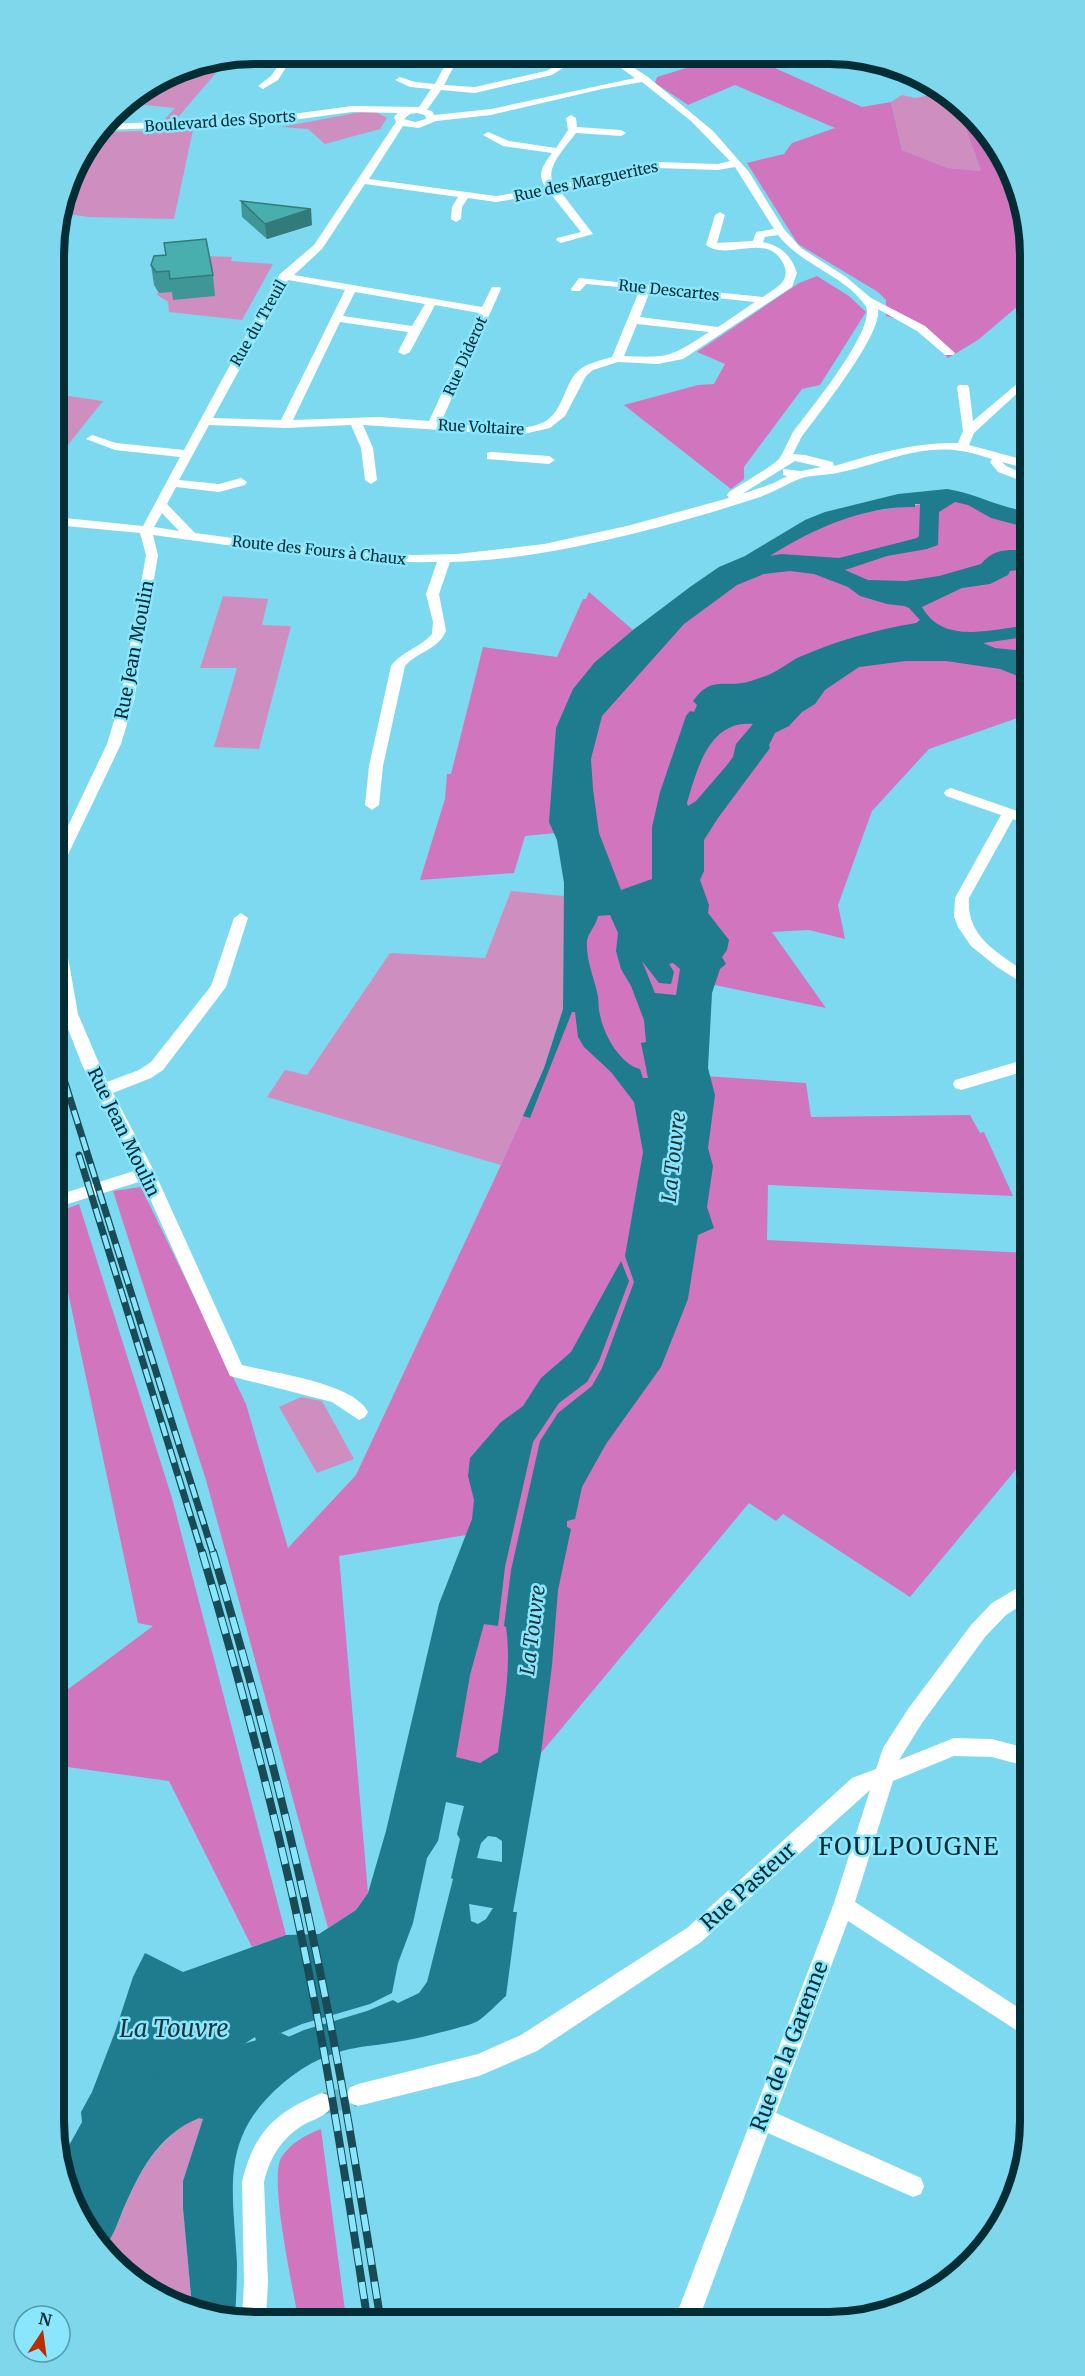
<svg xmlns="http://www.w3.org/2000/svg" width="1085" height="2376" viewBox="0 0 1085 2376" font-family="Merriweather,serif">
  <rect width="100%" height="100%" fill="#7dd9ef"/>
  <path fill="#ce8fc0" d="M 227,60 L 174,122 L 162,122 L 175,108 L 124,103 L 131,99 L 141,100 L 144,95 L 148,95 L 154,85 L 168,87 L 176,77 L 189,78 L 195,69 L 212,70 L 218,62 Z
    M 941,93 L 956,101 L 981,171 L 948,168 L 902,150 L 891,102 L 902,95 L 915,98 Z
    M 361,112 L 376,112 L 387,118 L 380,129 L 325,144 L 308,129 L 281,127 Z
    M 193,130 L 174,219 L 88,217 L 62,213 L 75,167 L 101,132 Z
    M 206,256 L 232,257 L 231,261 L 273,264 L 242,320 L 169,312 L 168,302 L 156,294 L 159,293 L 154,285 Z
    M 55,394 L 103,401 L 55,461 Z
    M 223,596 L 268,599 L 262,625 L 291,626 L 259,749 L 214,747 L 237,668 L 200,668 Z
    M 511,891 L 564,896 L 563,1009 L 544,1068 L 501,1165 L 267,1097 L 285,1070 L 307,1075 L 390,953 L 485,958 Z
    M 301,1397 L 322,1401 L 354,1459 L 317,1473 L 279,1407 Z
    M 199,2117 L 203,2119 L 183,2181 L 183,2208 L 192,2306 L 122,2272 L 103,2249 C 113,2237 118,2222 124,2208 C 140,2170 160,2135 199,2117 Z"/>
  <path fill="#d176be" d="M 722,57 L 750,57 L 862,107 L 891,102 L 902,150 L 948,168 L 981,171 L 956,101 L 963,104 L 1004,155 L 1024,203 L 1024,301 L 978,340 L 948,358 C 929,335 915,322 886,316 L 886,300 L 878,292 L 798,244 L 747,163 L 784,154 L 792,143 L 835,128 L 735,85 L 688,105 L 655,83 L 657,77 Z
    M 817,276 L 849,296 L 866,312 L 820,385 L 802,389 L 744,467 L 744,479 L 731,489 L 624,405 L 698,385 L 714,384 L 725,364 L 697,352 L 799,283 Z
    M 958,499 L 1025,513 L 1026,715 L 929,749 L 872,811 L 838,905 L 845,939 L 809,930 L 772,932 L 826,1008 L 710,984 L 705,1076 L 806,1083 L 811,1117 L 970,1115 L 980,1133 L 984,1132 L 1013,1196 L 768,1185 L 767,1240 L 1028,1253 L 1028,1455 L 910,1597 L 783,1514 L 776,1521 L 749,1503 L 541,1753 L 434,1770 L 472,1534 L 339,1556 L 368,1893 L 356,1910 L 328,1928 L 206,1480 L 113,1191 L 141,1187 L 246,1404 L 288,1548 L 356,1475 L 501,1165 L 573,1004 L 566,832 L 525,836 L 514,873 L 420,880 L 445,799 L 447,774 L 451,774 L 483,647 L 557,657 L 583,599 L 586,599 L 589,592 L 633,630 L 803,530 L 846,515 Z
    M 79,1204 L 172,1498 L 286,1935 L 252,1947 L 169,1781 L 60,1766 L 59,1696 L 153,1626 L 138,1623 L 58,1245 L 58,1212 Z
    M 321,2129 L 346,2318 L 298,2318 C 293,2288 269,2180 281,2158 C 290,2143 306,2135 321,2129 Z"/>
  <path fill="#1f7b8e" fill-rule="evenodd" d="M 947,489 C 974,493 998,507 1025,511 L 1025,527 L 991,518 L 968,505 L 955,502 L 939,512 L 938,545 L 927,549 L 887,556 L 845,570 L 868,580 L 906,581 L 939,576 L 981,564 C 994,548 1007,550 1025,550 L 1025,569 L 1010,571 L 1008,575 L 990,584 L 962,588 L 922,607 C 943,645 990,629 1025,626 L 1025,637 L 983,643 L 995,648 L 1026,651 L 1026,679 L 1000,669 L 946,661 L 906,661 L 859,667 L 825,690 L 815,704 L 802,712 L 789,726 L 775,733 L 769,745 L 770,748 L 718,818 L 704,840 L 704,871 L 700,880 L 709,905 L 708,913 L 729,940 L 727,950 L 722,957 L 726,964 L 720,969 L 712,993 L 708,1068 L 715,1095 L 708,1148 L 713,1166 L 707,1207 L 714,1228 L 698,1235 L 688,1299 L 661,1367 L 606,1444 L 582,1487 L 575,1519 L 567,1521 L 567,1527 L 571,1529 L 558,1590 L 552,1665 L 541,1753 L 513,1912 L 517,1912 L 506,1996 C 497,2004 488,2014 478,2021 C 473,2024 464,2026 457,2028 C 425,2037 402,2042 368,2046 C 334,2050 308,2062 282,2084 C 219,2138 233,2189 237,2263 C 237,2282 236,2300 235,2318 L 217,2318 L 192,2306 L 183,2208 L 183,2181 L 203,2119 L 199,2118 C 157,2135 139,2173 122,2212 C 117,2225 112,2239 103,2249 L 88,2232 L 61,2173 L 61,2160 L 82,2122 L 81,2112 L 92,2092 L 115,2032 L 133,1977 L 145,1953 L 183,1972 L 286,1935 L 319,1934 L 356,1910 L 368,1893 L 386,1831 L 439,1604 L 472,1519 L 474,1500 L 468,1476 L 470,1458 L 501,1422 L 523,1406 L 541,1378 L 571,1352 L 621,1261 L 629,1281 L 599,1361 L 587,1382 L 559,1403 L 533,1442 L 505,1567 L 498,1626 L 484,1624 L 470,1675 L 456,1757 L 480,1763 L 498,1752 C 503,1711 512,1668 506,1627 L 504,1626 L 511,1570 L 540,1441 L 558,1413 L 592,1386 L 602,1368 L 634,1282 L 625,1256 L 643,1152 L 634,1102 L 611,1072 L 584,1047 L 578,1037 L 575,1012 L 572,1012 L 530,1118 L 523,1116 L 544,1068 L 563,1009 L 564,883 L 557,840 L 549,822 L 556,728 L 573,689 L 595,662 L 633,630 L 690,587 L 719,567 L 745,556 L 805,520 L 825,512 L 898,494 ZM 915,504 L 920,504 L 919,536 L 917,538 L 839,558 L 781,554 L 770,556 C 812,529 864,506 915,507 ZM 790,571 L 814,574 L 848,587 L 860,596 L 887,604 L 904,606 L 909,608 L 920,620 L 916,623 C 874,630 836,641 797,658 C 791,661 787,665 781,668 C 772,674 761,678 751,681 C 726,689 712,674 693,701 L 697,705 L 694,712 L 690,711 L 686,716 L 660,792 L 652,827 L 652,879 L 621,890 L 599,833 L 593,789 L 591,759 L 602,716 L 684,624 L 737,585 L 764,574 ZM 753,724 L 736,744 L 733,757 L 727,765 L 696,801 L 688,806 L 687,803 C 697,769 709,720 753,724 ZM 610,915 L 618,933 L 616,951 L 621,969 L 631,986 L 644,1020 L 646,1042 L 641,1043 L 648,1078 L 643,1078 L 640,1069 C 620,1064 604,1035 600,1015 C 598,1008 599,999 597,992 C 593,975 586,959 587,941 C 588,933 596,926 598,916 ZM 642,961 L 659,983 L 671,984 L 674,972 L 669,964 L 673,963 L 680,969 L 676,995 L 655,993 ZM 446,1802 L 464,1806 L 457,1834 L 460,1839 L 451,1878 L 453,1879 L 427,1982 L 419,1993 L 398,2003 L 393,2000 L 367,2011 L 304,2030 L 259,2050 L 261,2055 L 205,2081 L 203,2077 L 235,2050 L 255,2037 L 257,2043 L 302,2024 L 370,2004 L 392,1993 L 398,1963 L 413,1923 L 427,1858 L 438,1841 ZM 488,1836 L 496,1837 L 502,1841 L 502,1862 L 477,1858 L 481,1843 ZM 469,1904 L 492,1908 L 493,1908 L 486,1919 L 478,1924 L 471,1921 Z"/>
  <g fill="none" stroke-linecap="round" stroke-linejoin="round">
    <path fill="#1f7b8e" fill-rule="evenodd" d="M 281,2033 L 294,2039 L 300,2052 L 294,2065 L 172,2100 L 159,2094 L 153,2081 L 159,2068 Z"/>
    <path stroke="#65b7ca" stroke-width="21" stroke-dasharray="21 10" stroke-linecap="butt" d="M 322,2104 L 358,2095"/>
    <path fill="#fff" fill-rule="evenodd" d="M 256,54 L 304,54 L 292,58 L 278,80 L 263,89 L 258,86 L 271,76 L 283,59 L 253,58 L 249,55 Z
      M 450,55 L 460,55 L 444,85 L 475,87 L 546,71 L 558,65 L 563,68 L 552,75 L 475,93 L 441,90 L 427,110 L 432,111 L 434,115 L 491,109 L 635,78 L 604,56 L 616,56 L 648,77 L 713,131 L 749,172 L 784,229 L 801,248 L 846,277 L 871,298 L 925,326 L 955,353 L 953,355 L 945,355 L 917,331 L 878,309 C 883,334 818,414 801,438 L 793,454 L 805,455 L 833,462 L 834,466 C 875,454 914,442 958,443 L 963,431 L 957,387 L 959,385 L 967,385 L 969,387 L 973,421 L 1025,377 L 1025,386 L 974,433 L 969,445 L 1025,460 L 1025,468 L 1002,462 L 1006,466 L 1025,474 L 1025,482 L 998,472 L 990,462 L 992,459 C 982,456 971,452 961,451 C 917,444 879,465 837,473 C 824,476 810,474 797,480 C 785,485 774,492 760,497 C 668,527 547,560 450,562 L 439,594 L 446,631 C 438,650 417,652 405,666 L 383,766 L 379,805 L 372,810 L 365,805 L 369,766 L 391,666 C 402,651 420,648 432,634 L 433,622 L 426,594 L 437,562 C 342,564 247,547 153,535 L 158,555 L 134,701 L 121,744 L 64,863 L 62,866 L 57,868 L 57,849 L 107,744 L 120,701 L 146,555 L 140,533 L 55,525 L 55,517 L 143,526 L 180,457 L 115,450 L 86,439 L 92,435 L 116,443 L 184,450 L 275,282 L 280,274 L 314,245 L 396,122 L 394,117 L 398,113 L 352,112 L 263,124 L 103,130 L 107,124 L 263,118 L 352,106 L 419,107 L 431,89 L 410,87 L 395,80 L 400,77 L 415,82 L 435,84 ZM 642,82 L 691,121 L 730,161 L 718,164 L 657,162 L 555,186 C 542,170 566,147 576,133 L 621,136 L 626,133 L 621,130 L 577,127 L 576,118 L 571,115 L 566,118 L 568,130 L 556,148 L 509,141 L 488,132 L 483,135 L 503,146 L 552,153 C 543,165 536,175 546,188 L 496,196 L 369,179 L 403,126 L 419,128 L 436,121 L 491,115 L 602,89 ZM 417,113 L 425,115 L 426,119 L 415,122 L 404,119 L 410,114 ZM 735,167 L 774,229 L 756,232 L 753,241 L 717,243 L 725,215 L 720,212 L 715,215 L 706,245 C 728,262 768,230 784,265 C 791,282 775,288 763,297 L 579,278 L 571,289 L 572,291 L 580,291 L 586,284 L 640,289 L 612,357 C 601,360 587,363 578,371 C 563,385 564,413 542,423 C 518,434 467,424 441,422 L 501,289 L 500,287 L 492,287 L 482,307 L 294,275 L 322,249 L 365,184 L 458,197 L 452,207 L 451,219 L 456,222 L 461,219 L 462,207 L 468,198 L 496,202 L 550,193 L 581,232 L 557,238 L 556,240 L 561,243 L 593,234 L 560,191 L 657,168 L 718,170 ZM 778,235 C 801,265 844,275 865,305 C 880,325 807,413 793,432 C 789,439 782,456 778,460 C 765,471 744,482 729,492 L 727,495 L 729,498 L 627,526 L 544,544 L 457,554 L 413,555 L 323,550 L 195,533 L 167,504 L 176,487 L 219,492 L 245,485 L 247,482 L 241,478 L 219,484 L 179,480 L 209,425 L 285,428 L 351,425 L 361,448 L 365,480 L 371,484 L 377,480 L 373,448 L 363,425 L 519,435 L 550,428 L 565,416 L 586,376 L 593,370 L 618,362 L 658,364 L 683,359 L 792,287 L 797,273 C 791,255 781,246 763,242 L 765,237 ZM 288,280 L 345,290 L 281,420 L 213,418 ZM 650,291 L 755,302 L 718,327 L 640,317 ZM 355,292 L 425,304 L 412,326 L 343,316 ZM 435,305 L 479,313 L 429,421 L 379,417 L 293,420 L 340,322 L 408,332 L 398,352 L 404,355 L 410,352 ZM 637,324 L 709,332 C 671,357 669,358 624,356 ZM 795,461 L 821,467 L 801,471 L 783,469 L 783,475 L 787,476 L 774,483 L 742,494 ZM 162,513 L 179,531 L 154,527 Z
      M 491,452 L 549,456 L 555,460 L 549,464 L 487,459 L 487,453 Z
      M 951,788 L 1026,814 L 1026,824 L 1013,819 L 969,898 C 966,937 998,953 1027,973 L 1027,986 L 997,967 L 971,946 L 958,927 L 954,917 L 955,898 L 1001,815 L 946,796 L 944,793 L 946,790 Z
      M 241,913 L 248,918 L 226,987 L 163,1070 L 151,1078 L 113,1093 L 155,1173 L 242,1365 C 273,1373 354,1383 368,1412 L 365,1417 L 359,1420 L 332,1402 L 230,1376 L 142,1181 L 58,1207 L 58,1195 L 137,1170 L 83,1067 L 62,1014 L 57,981 L 57,930 L 62,931 L 64,935 L 78,1014 L 107,1082 L 139,1070 L 151,1062 L 211,986 L 234,918 Z
      M 1020,1061 L 1027,1065 L 1026,1071 L 961,1090 L 955,1088 L 953,1084 L 955,1080 Z
      M 1029,1581 L 1029,1600 L 1006,1615 L 985,1637 L 922,1723 L 899,1760 L 954,1738 L 992,1739 L 1029,1749 L 1029,1767 L 992,1757 L 954,1756 L 893,1781 L 855,1902 L 1030,2015 L 1030,2039 L 848,1921 L 776,2113 L 921,2178 L 924,2186 L 921,2194 L 913,2197 L 768,2133 L 700,2316 L 676,2316 L 833,1906 L 870,1790 L 701,1942 L 537,2051 L 479,2076 L 358,2106 L 350,2103 L 347,2095 L 350,2087 L 358,2084 L 478,2054 L 521,2035 L 687,1928 L 852,1778 L 876,1769 L 883,1748 L 908,1709 L 971,1625 L 992,1603 Z
      M 322,2093 L 330,2096 L 333,2104 C 328,2116 314,2119 303,2125 C 281,2139 270,2157 264,2182 L 268,2282 L 266,2318 L 242,2318 L 244,2282 L 242,2182 C 254,2132 275,2112 322,2093 Z"/>
    <defs>
      <path id="rail-far1" d="M 57,1057 L 213,1553
        M 79,1155 L 202,1553"/>
      <path id="rail" d="M 202,1552 C 235,1663 265,1775 291,1889 C 323,2030 345,2174 367,2317
        M 213,1552 C 251,1679 286,1808 313,1938 C 340,2063 360,2190 380,2317"/>
    </defs>
    <use href="#rail-far1" stroke="#184b55" stroke-width="7"/>
    <use href="#rail" stroke="#184b55" stroke-width="8"/>
    <use href="#rail-far1" stroke="#8ae6fc" stroke-width="4.5" stroke-dasharray="14" stroke-linecap="butt"/>
    <use href="#rail" stroke="#8ae6fc" stroke-width="6" stroke-dasharray="17" stroke-linecap="butt"/>
  </g>
  <path fill="#3f9696" d="M 241,201 L 312,225 L 267,239 L 242,217 Z
    M 151,265 L 213,275 L 215,296 L 173,300 L 172,292 L 159,293 L 154,285 Z"/>
  <path fill="#337a7a" d="M 311,209 L 312,225 L 267,239 L 265,224 Z"/>
  <path fill="#49aeae" stroke="#337a7a" stroke-width="1.5" d="M 241,201 L 311,209 L 265,224 Z
    M 206,239 L 213,275 L 170,279 L 169,271 L 156,272 L 151,265 L 154,256 L 166,255 L 164,243 Z"/>
  <g text-anchor="middle" dominant-baseline="central" stroke-width="5" stroke-linejoin="round" paint-order="stroke">
    <g font-size="15" fill="#032d35" stroke="#8ae6fc">
      <text transform="translate(220 121) rotate(-4)">Boulevard des Sports</text>
      <text transform="translate(586 181) rotate(-12)">Rue des Marguerites</text>
      <text transform="translate(669 290) rotate(6)">Rue Descartes</text>
      <text transform="translate(258 323) rotate(-60)">Rue du Treuil</text>
      <text transform="translate(465 356) rotate(-66)">Rue Diderot</text>
      <text transform="translate(481 427) rotate(3)">Rue Voltaire</text>
      <text transform="translate(319 550) rotate(6)">Route des Fours à Chaux</text>
    </g>
    <g font-size="18" fill="#032d35" stroke="#8ae6fc">
      <text transform="translate(134 650) rotate(-79)">Rue Jean Moulin</text>
      <text transform="translate(124 1132) rotate(64)">Rue Jean Moulin</text>
    </g>
    <g font-size="20" font-style="italic" fill="#1a353c" stroke="#8ae6fc">
      <text transform="translate(673 1157) rotate(-84)">La Touvre</text>
      <text transform="translate(532 1630) rotate(-83)">La Touvre</text>
    </g>
    <g font-size="21" fill="#032d35" stroke="#8ae6fc">
      <text transform="translate(748 1886) rotate(-42)">Rue Pasteur</text>
      <text transform="translate(789 2046) rotate(-69)">Rue de la Garenne</text>
    </g>
    <g font-size="24" letter-spacing="1.5" fill="#032d35" stroke="#8ae6fc">
      <text x="909" y="1846">FOULPOUGNE</text>
    </g>
    <g font-size="24" font-style="italic" fill="#1a353c" stroke="#8ae6fc">
      <text x="174" y="2028">La Touvre</text>
    </g>
  </g>
  <path d="M0 0H1085V2376H0ZM255 64H829A191 191 0 0 1 1020 255V2121A191 191 0 0 1 829 2312H255A191 191 0 0 1 64 2121V255A191 191 0 0 1 255 64Z" fill="#7fd7ec" fill-rule="evenodd"/>
  <path fill="none" stroke="#032d35" stroke-width="8" d="M255 64H829A191 191 0 0 1 1020 255V2121A191 191 0 0 1 829 2312H255A191 191 0 0 1 64 2121V255A191 191 0 0 1 255 64Z"/>
  <g transform="translate(42 2334) rotate(13)"><circle r="28" fill="#8ae6fc" stroke="#549cac" stroke-width="1.5"/>
  <path d="M0-4.5L10 22L0 15L-10 22Z" fill="#b82e01"/>
  <text y="-9" font-size="16" font-weight="bold" text-anchor="middle" fill="#032d35">N</text>
  </g>
</svg>
